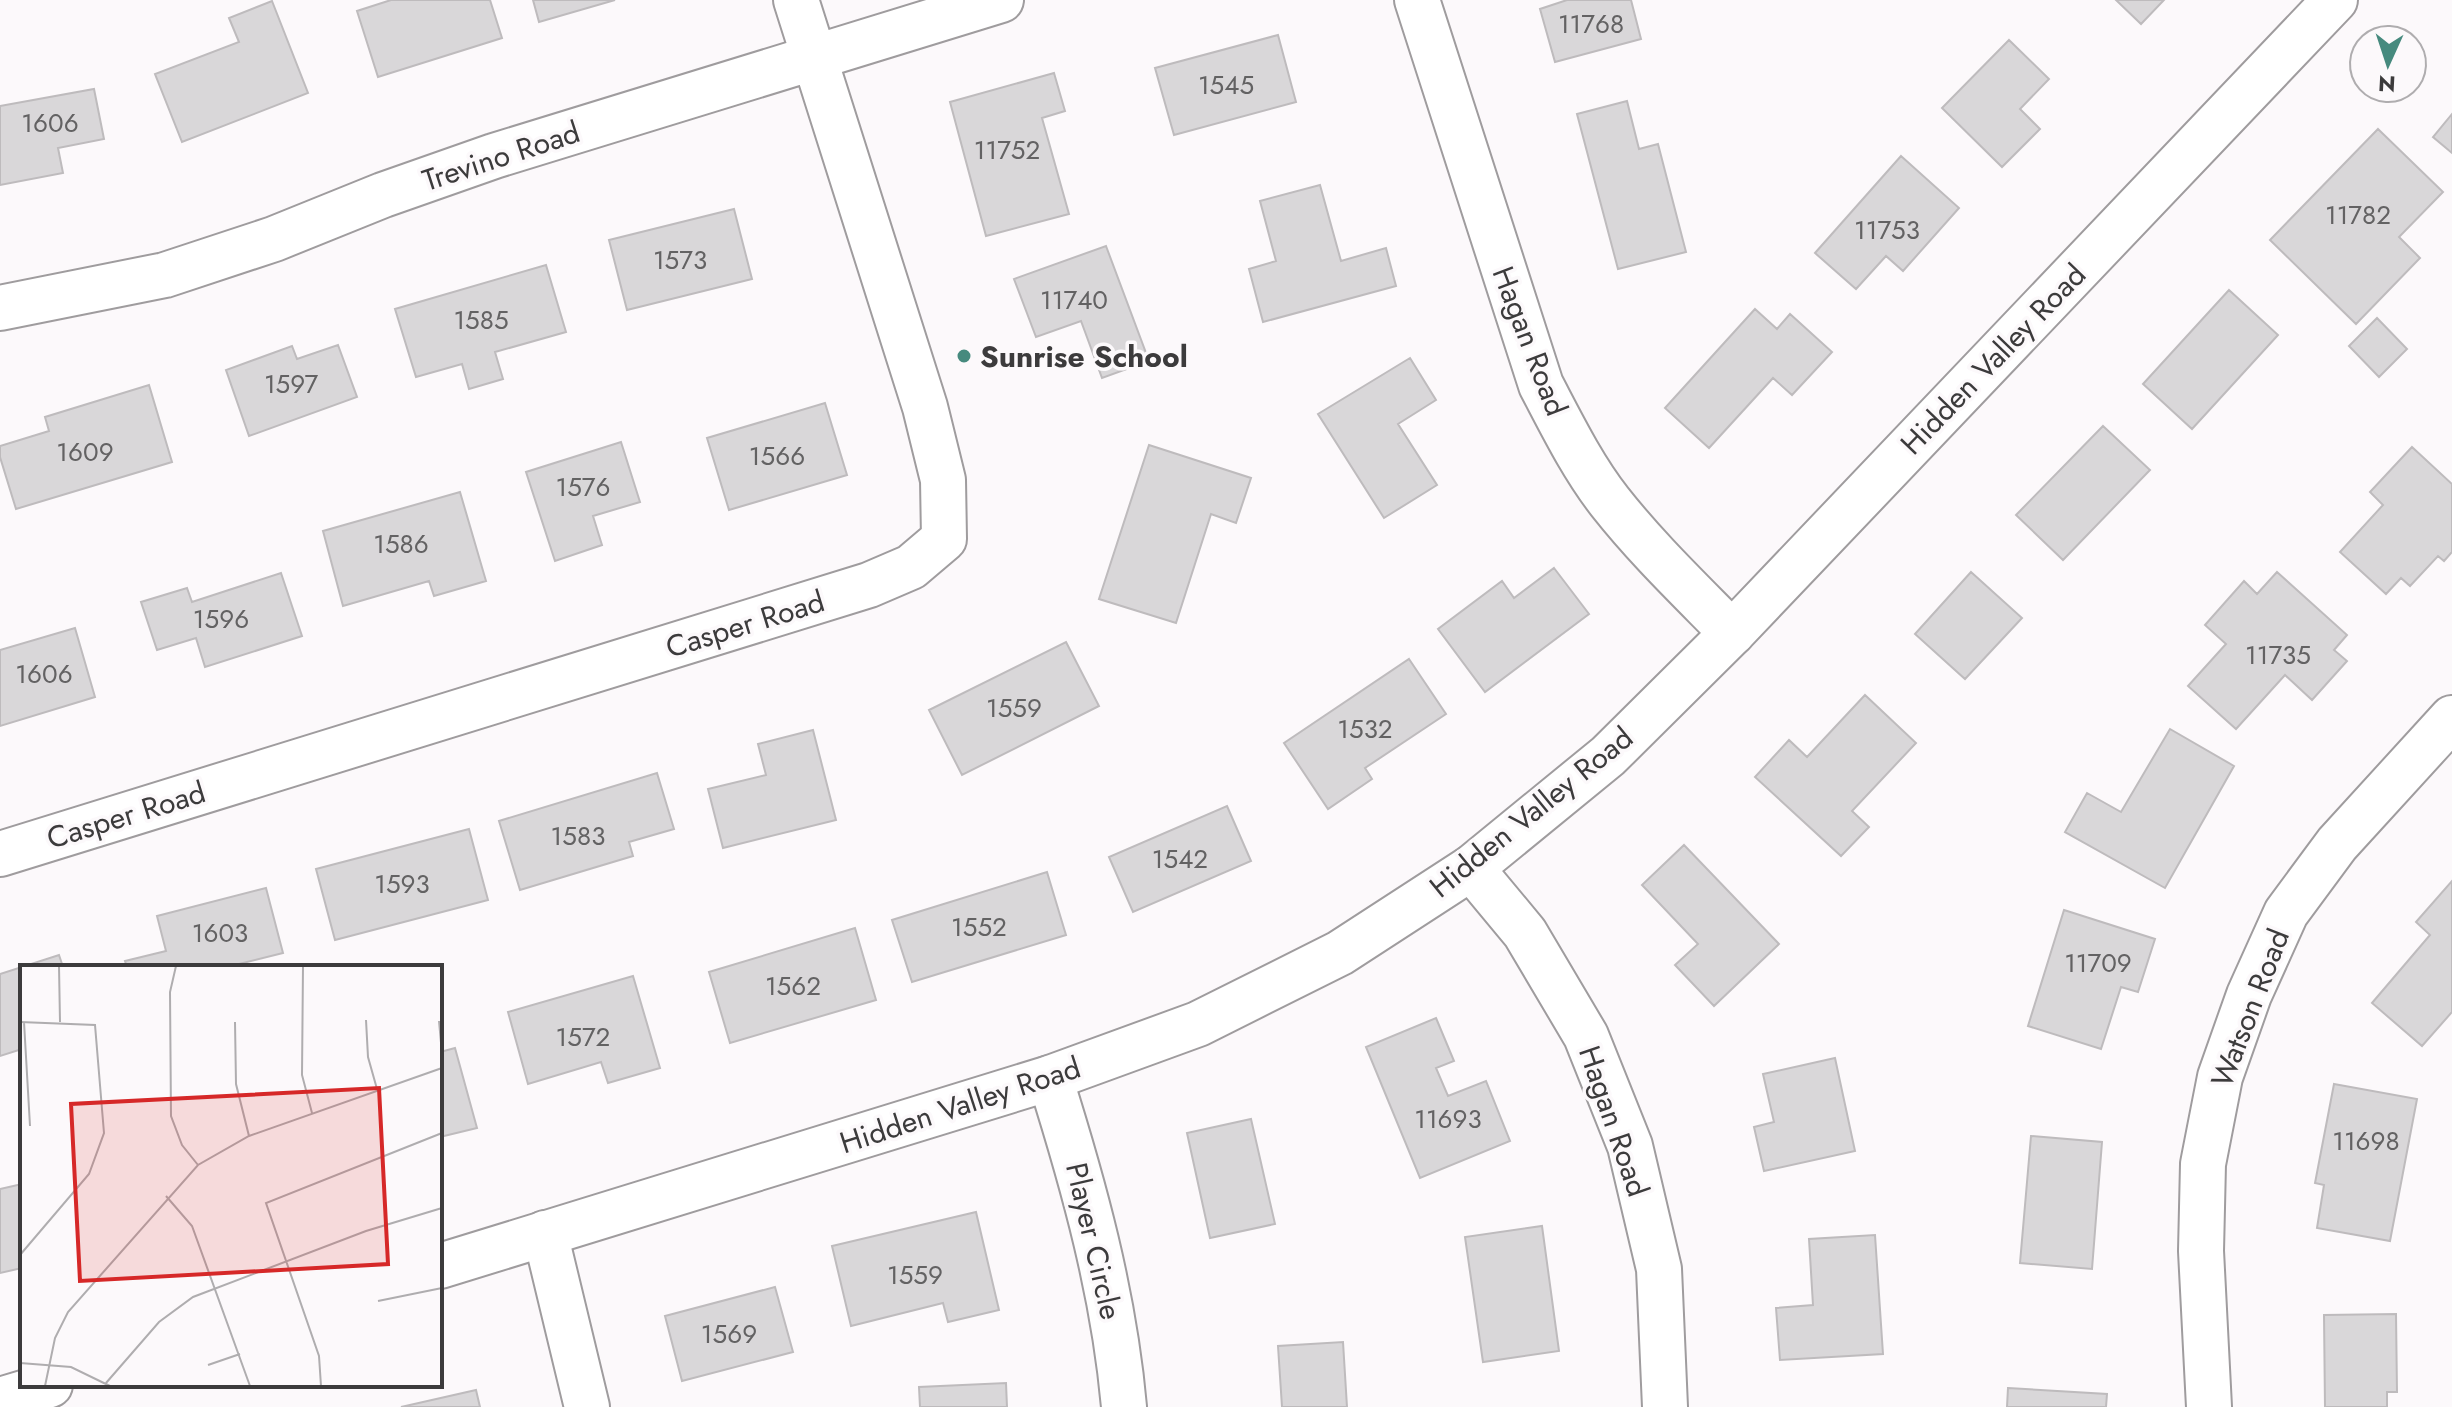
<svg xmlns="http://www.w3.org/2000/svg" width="2452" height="1407" viewBox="0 0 2452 1407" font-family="Jost,sans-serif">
  <rect width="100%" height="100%" fill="#fcf9fb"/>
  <path fill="#d9d7d9" stroke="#bebbbd" stroke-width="2" d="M 391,0 L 490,0 L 502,38 L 378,77 L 357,11 Z
    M 533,0 L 615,0 L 539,22 Z
    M 1567,0 L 1631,0 L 1641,39 L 1555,62 L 1540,9 Z
    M 2116,0 L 2164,0 L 2141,24 Z
    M 272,1 L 308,93 L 182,142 L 155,74 L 239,42 L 229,18 Z
    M 1278,35 L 1296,102 L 1174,135 L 1155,68 Z
    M 2009,40 L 2049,79 L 2020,109 L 2040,129 L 2002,167 L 1942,108 Z
    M 1054,73 L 1065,111 L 1042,118 L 1069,214 L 986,236 L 950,102 Z
    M 94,89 L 104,139 L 58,148 L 63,173 L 0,185 L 0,106 Z
    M 1627,101 L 1639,149 L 1658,144 L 1686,252 L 1618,269 L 1577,114 Z
    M 2452,114 L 2452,153 L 2433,137 Z
    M 2378,129 L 2443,192 L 2399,237 L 2420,258 L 2356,324 L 2270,240 Z
    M 1901,156 L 1959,208 L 1903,271 L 1886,256 L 1856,289 L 1815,253 Z
    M 1320,185 L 1341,261 L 1386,248 L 1396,286 L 1263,322 L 1249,269 L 1276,261 L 1260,201 Z
    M 734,209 L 752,279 L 627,310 L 609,240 Z
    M 1106,246 L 1149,361 L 1102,378 L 1081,321 L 1036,337 L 1014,279 Z
    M 546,265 L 566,332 L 495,352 L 503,379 L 469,389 L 462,364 L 416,377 L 395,309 Z
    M 2229,290 L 2278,335 L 2192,429 L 2143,384 Z
    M 1755,309 L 1777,329 L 1790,314 L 1832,352 L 1792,395 L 1773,378 L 1709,448 L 1665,408 Z
    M 2377,318 L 2407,349 L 2379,377 L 2349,346 Z
    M 338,345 L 357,397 L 249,436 L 226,370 L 292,346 L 297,359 Z
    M 1410,358 L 1436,400 L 1398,424 L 1437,485 L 1384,518 L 1318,414 Z
    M 149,385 L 172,462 L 16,509 L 0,457 L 0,446 L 49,431 L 45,417 Z
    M 825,403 L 847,475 L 729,510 L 707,438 Z
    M 2103,426 L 2150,470 L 2063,560 L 2016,515 Z
    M 621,442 L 640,502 L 593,516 L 602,545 L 555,561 L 526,472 Z
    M 1149,445 L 1251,478 L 1236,523 L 1211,514 L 1176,623 L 1099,599 Z
    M 2412,447 L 2452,484 L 2452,552 L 2444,561 L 2438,556 L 2410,586 L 2401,578 L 2386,594 L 2340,552 L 2383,505 L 2370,492 Z
    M 460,492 L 486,581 L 434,596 L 429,581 L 343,606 L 323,531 Z
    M 1554,568 L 1589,614 L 1485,692 L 1438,629 L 1502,581 L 1514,598 Z
    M 1971,572 L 2022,618 L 1965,679 L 1915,634 Z
    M 2277,572 L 2347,635 L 2334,650 L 2347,661 L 2312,700 L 2285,675 L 2236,729 L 2188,686 L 2226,644 L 2205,625 L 2244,581 L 2257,594 Z
    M 281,573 L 302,636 L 205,667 L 196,638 L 157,650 L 141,602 L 187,588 L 192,602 Z
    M 75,628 L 95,697 L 0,726 L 0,650 Z
    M 1066,642 L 1099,706 L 962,775 L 929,710 Z
    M 1409,659 L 1446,714 L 1365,768 L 1372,779 L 1328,809 L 1284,743 Z
    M 1865,695 L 1916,743 L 1852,811 L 1869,827 L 1841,856 L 1755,777 L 1789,740 L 1807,757 Z
    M 2170,729 L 2234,766 L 2165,888 L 2065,832 L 2087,793 L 2121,812 Z
    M 813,730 L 836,820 L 723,848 L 708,789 L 766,775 L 758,744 Z
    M 657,773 L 674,829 L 629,842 L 633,856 L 520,890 L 499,821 Z
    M 1227,806 L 1251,861 L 1133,912 L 1109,857 Z
    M 469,829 L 488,900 L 335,940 L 316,869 Z
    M 1684,845 L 1779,944 L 1714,1006 L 1675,965 L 1698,944 L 1642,885 Z
    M 1047,872 L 1066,935 L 912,982 L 892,920 Z
    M 2452,881 L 2452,1012 L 2422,1046 L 2372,1003 L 2430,935 L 2416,922 Z
    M 266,888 L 283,953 L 227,967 L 127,967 L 125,961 L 166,951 L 157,916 Z
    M 2064,910 L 2155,939 L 2138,992 L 2121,987 L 2101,1049 L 2028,1026 Z
    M 855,928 L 876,1000 L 730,1043 L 709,972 Z
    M 59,955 L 63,967 L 22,967 L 22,1049 L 0,1056 L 0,974 Z
    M 633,976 L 660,1068 L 608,1083 L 601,1062 L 528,1084 L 508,1012 Z
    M 1436,1018 L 1454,1061 L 1436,1068 L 1448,1096 L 1486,1081 L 1510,1141 L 1420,1178 L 1366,1047 Z
    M 455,1048 L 477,1128 L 440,1137 L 440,1052 Z
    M 1835,1058 L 1855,1151 L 1764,1171 L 1754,1127 L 1774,1122 L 1763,1074 Z
    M 2334,1084 L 2417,1099 L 2390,1241 L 2317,1228 L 2324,1185 L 2315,1183 Z
    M 1251,1119 L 1275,1224 L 1210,1238 L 1187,1133 Z
    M 2031,1136 L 2102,1142 L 2092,1269 L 2020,1263 Z
    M 22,1184 L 22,1268 L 0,1273 L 0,1189 Z
    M 976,1212 L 999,1310 L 948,1322 L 943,1303 L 851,1326 L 832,1246 Z
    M 1542,1226 L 1559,1351 L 1483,1362 L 1465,1237 Z
    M 1875,1235 L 1883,1354 L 1780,1360 L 1776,1308 L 1813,1305 L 1809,1239 Z
    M 775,1287 L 793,1352 L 682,1381 L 665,1316 Z
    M 2396,1314 L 2397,1392 L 2387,1392 L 2387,1407 L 2325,1407 L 2324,1315 Z
    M 1343,1342 L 1347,1407 L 1282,1407 L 1278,1346 Z
    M 1006,1383 L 1007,1407 L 920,1407 L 919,1387 Z
    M 2008,1388 L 2107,1394 L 2106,1407 L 2007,1407 Z
    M 476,1390 L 480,1407 L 401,1407 Z"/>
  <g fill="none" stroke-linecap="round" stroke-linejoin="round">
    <defs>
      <path id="minor" d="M 1417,0 L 1541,385 C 1562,425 1582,466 1610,502 C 1647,549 1690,590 1732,633
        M 0,308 L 165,275 L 274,239 L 383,195 L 494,156 L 1001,0
        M 0,854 L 869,585 L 911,567 L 944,539 L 943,480 L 925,407 L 796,0
        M 1471,868 L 1525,933 L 1586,1036 L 1630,1146 L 1659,1269 L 1665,1407
        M 1050,1078 C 1084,1186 1114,1294 1124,1407
        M 545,1233 L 587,1407
        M 2209,1407 L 2201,1251 L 2203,1164 L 2220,1077 L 2249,995 L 2286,913 L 2337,844 L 2452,718"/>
      <path id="tertiary" d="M 440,1266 L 1050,1078 L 1198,1024 L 1340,953 L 1471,868 L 1608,756 L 1732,633 L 2335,0
        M 0,1400 L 50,1385"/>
    </defs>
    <use href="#minor" stroke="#9f9c9e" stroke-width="48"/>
    <use href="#tertiary" stroke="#9f9c9e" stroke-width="48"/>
    <use href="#minor" stroke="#fff" stroke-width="44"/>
    <use href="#tertiary" stroke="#fff" stroke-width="44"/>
  </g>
  <circle fill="#468a7e" stroke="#fcf9fb" stroke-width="3" cx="964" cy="356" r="8"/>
  <g text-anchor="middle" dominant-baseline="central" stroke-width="7" stroke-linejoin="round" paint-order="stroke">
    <g font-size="26" fill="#636263">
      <text x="1591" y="24">11768</text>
      <text x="1226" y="85">1545</text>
      <text x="50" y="123">1606</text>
      <text x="1007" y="150">11752</text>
      <text x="2358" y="215">11782</text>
      <text x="1887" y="230">11753</text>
      <text x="680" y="260">1573</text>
      <text x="1074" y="300">11740</text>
      <text x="481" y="320">1585</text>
      <text x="291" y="384">1597</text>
      <text x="85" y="452">1609</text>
      <text x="777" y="456">1566</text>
      <text x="583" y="487">1576</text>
      <text x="401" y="544">1586</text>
      <text x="221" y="619">1596</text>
      <text x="2278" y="655">11735</text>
      <text x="44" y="674">1606</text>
      <text x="1014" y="708">1559</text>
      <text x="1365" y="729">1532</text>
      <text x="578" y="836">1583</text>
      <text x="1180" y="859">1542</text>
      <text x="402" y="884">1593</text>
      <text x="979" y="927">1552</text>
      <text x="220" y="933">1603</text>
      <text x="2098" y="963">11709</text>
      <text x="793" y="986">1562</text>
      <text x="583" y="1037">1572</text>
      <text x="1448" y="1119">11693</text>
      <text x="2366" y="1141">11698</text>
      <text x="915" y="1275">1559</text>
      <text x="729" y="1334">1569</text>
    </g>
    <g font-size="30" fill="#3c3b3c" stroke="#fcf9fb">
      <text transform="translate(501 156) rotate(-18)">Trevino Road</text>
      <text transform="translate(1530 341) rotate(69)">Hagan Road</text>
      <text transform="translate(1993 359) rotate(-46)">Hidden Valley Road</text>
      <text transform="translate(745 624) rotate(-17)">Casper Road</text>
      <text transform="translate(1531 812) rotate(-39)">Hidden Valley Road</text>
      <text transform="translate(126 815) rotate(-17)">Casper Road</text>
      <text transform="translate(2250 1008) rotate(-69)">Watson Road</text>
      <text transform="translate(960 1105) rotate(-18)">Hidden Valley Road</text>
      <text transform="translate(1614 1121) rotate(71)">Hagan Road</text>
      <text transform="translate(1094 1241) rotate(77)">Player Circle</text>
    </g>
    <g font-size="30" font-weight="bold" fill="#3c3b3c" stroke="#fcf9fb" text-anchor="start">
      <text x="980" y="356">Sunrise School</text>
    </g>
  </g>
  <g transform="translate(20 965)">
    <rect width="422" height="422" fill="#fcf9fb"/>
    <path fill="none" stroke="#afadaf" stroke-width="2" d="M 39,1 L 40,57M 156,1 L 150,27 L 151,151 L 162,180 L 178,200M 283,1 L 282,110 L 292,148M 346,55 L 348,92 L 357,124M 419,56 L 422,89M 0,57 L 75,60 L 84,168 L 69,209 L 0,290M 4,57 L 10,161M 215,57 L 216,119 L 229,171M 146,231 L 172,261 L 230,421M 358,336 L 422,323M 0,398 L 51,402 L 90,421M 188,400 L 220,389M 86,418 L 139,357 L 173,332 L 346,266 L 422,243M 25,421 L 35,373 L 48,347 L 178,200 L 229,171 L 422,103M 301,421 L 299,391 L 246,238 L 422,168"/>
    <path fill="#d62828" fill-opacity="0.15" stroke="#d62828" stroke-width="4" d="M 359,123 L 368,299 L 60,316 L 51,139 Z"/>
    <rect width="422" height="422" fill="none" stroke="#3c3b3c" stroke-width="4"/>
  </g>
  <g transform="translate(2388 64) rotate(183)"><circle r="38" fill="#fcf9fb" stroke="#afadaf" stroke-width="2"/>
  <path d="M0-6L14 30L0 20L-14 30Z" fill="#468a7e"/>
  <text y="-12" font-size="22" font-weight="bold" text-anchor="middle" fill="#3c3b3c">N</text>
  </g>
</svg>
